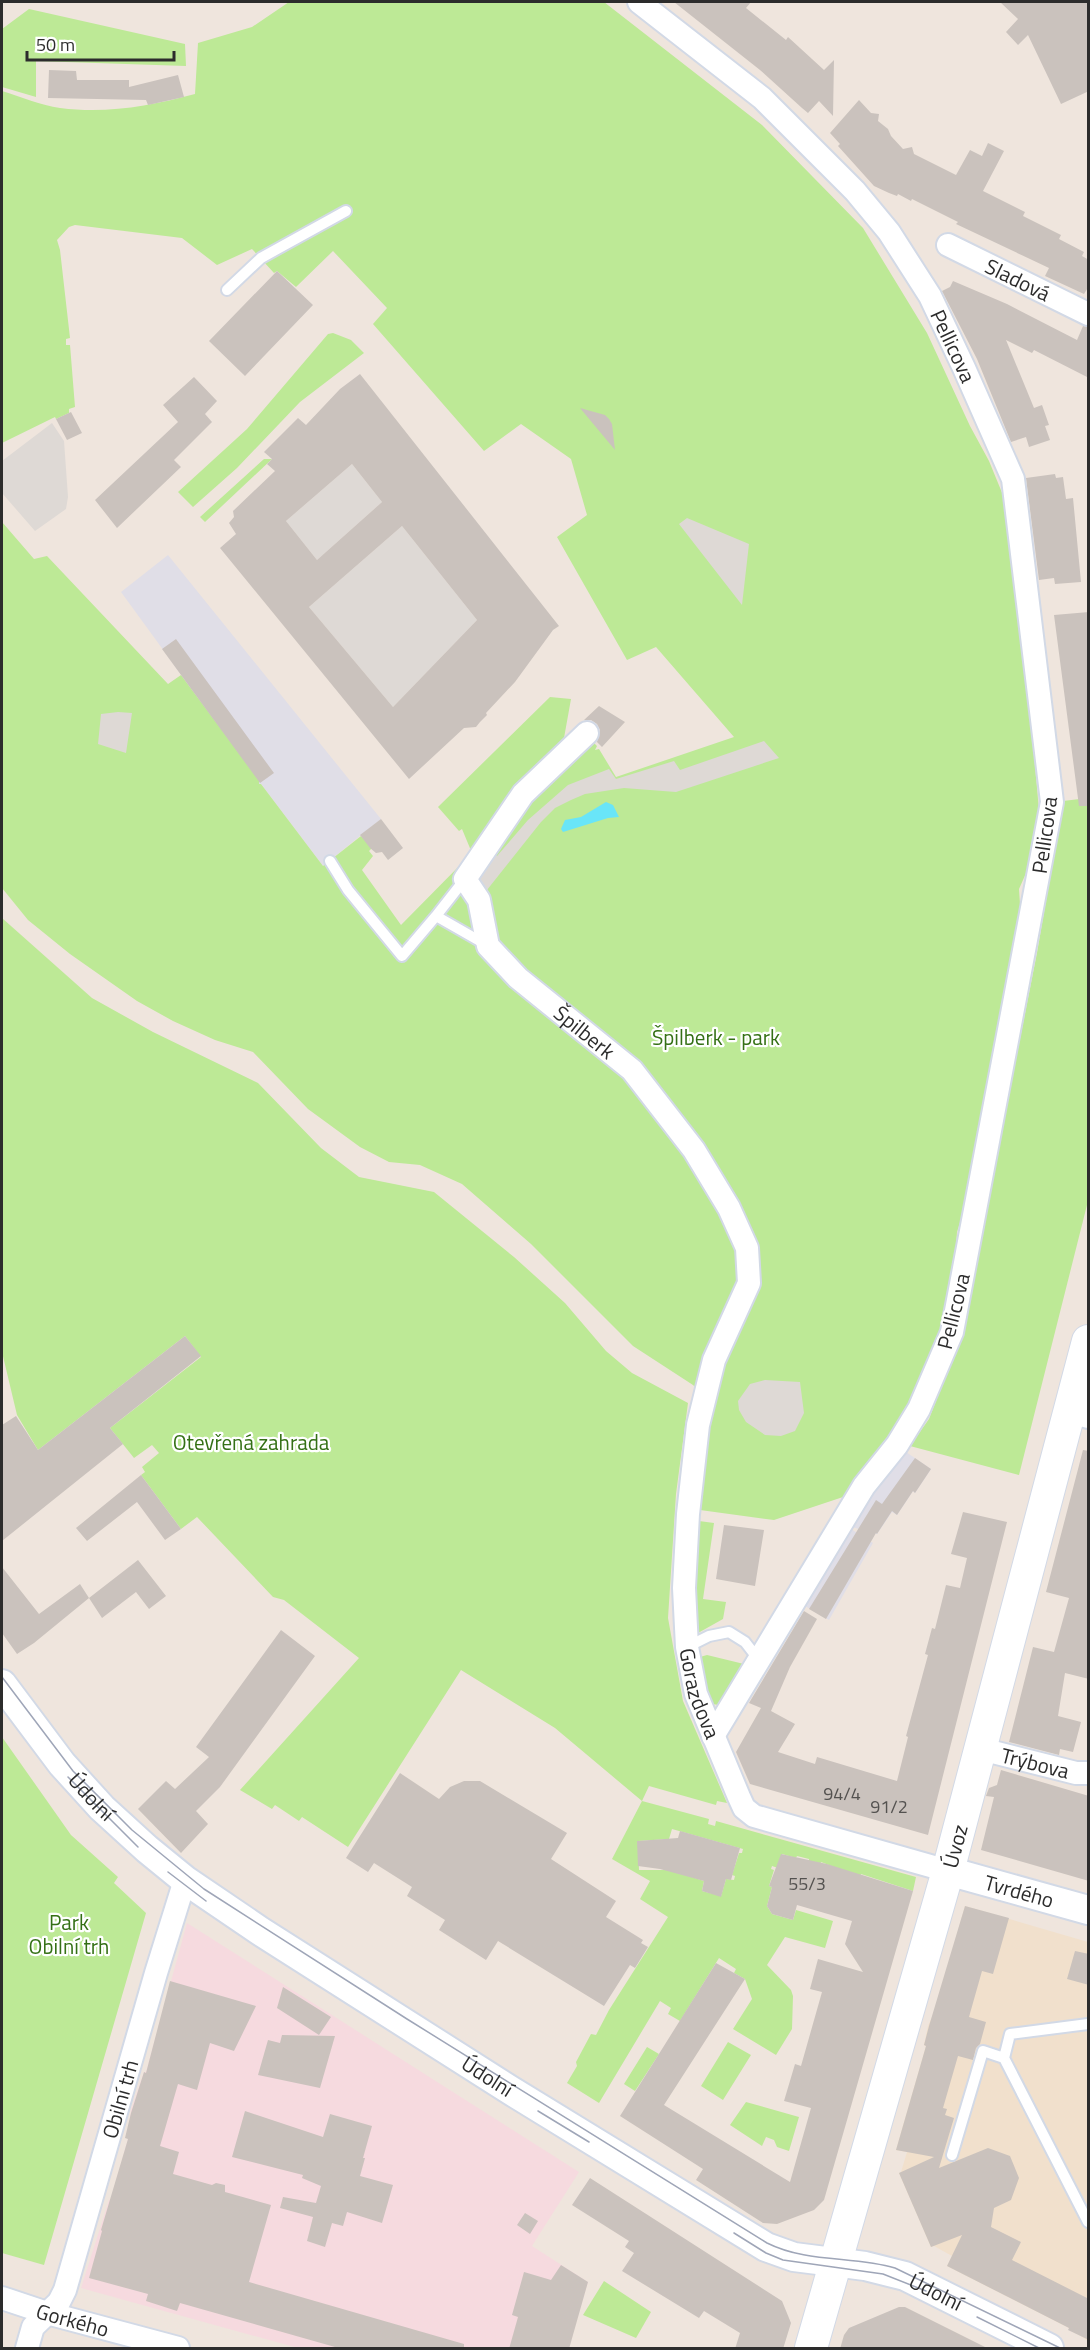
<svg xmlns="http://www.w3.org/2000/svg" width="1090" height="2350" viewBox="0 0 1090 2350" font-family="'Titillium Web',sans-serif">
  <rect width="100%" height="100%" fill="#efe5dd"/>
  <path fill="#e0dee7" d="M 168,555 L 381,819 L 323,866 L 261,784 L 259,784 L 258,780 L 121,592 Z
    M 906,1452 L 931,1469 L 915,1493 L 913,1491 L 897,1515 L 892,1512 L 877,1534 L 852,1527 L 873,1493 Z
    M 851,1529 L 873,1543 L 829,1620 L 805,1606 Z"/>
  <path fill="#f1e0cc" d="M 965,1906 L 1088,1942 L 1088,2341 L 1069,2328 L 947,2266 L 952,2256 L 934,2246 L 931,2247 L 899,2173 L 901,2172 L 907,2152 L 896,2150 L 926,2046 L 924,2045 L 928,2026 L 936,2008 Z"/>
  <path fill="#f6dadf" d="M 187,1923 L 579,2172 L 532,2246 L 588,2282 L 568,2348 L 298,2348 L 81,2288 L 109,2200 L 111,2199 L 128,2139 L 131,2110 L 144,2072 L 146,2072 Z"/>
  <path fill="#bde996" fill-rule="evenodd" d="M 289,2 L 604,2 L 762,125 L 863,228 L 927,333 L 970,426 L 989,461 L 1005,500 L 1028,689 L 1040,821 L 1035,853 L 1019,889 L 1021,920 L 968,1197 L 957,1232 L 955,1259 L 942,1324 L 933,1353 L 920,1384 L 898,1424 L 858,1474 L 843,1497 L 774,1520 L 700,1510 L 698,1507 L 711,1402 L 693,1385 L 633,1346 L 531,1244 L 462,1184 L 420,1165 L 389,1162 L 360,1147 L 308,1109 L 253,1052 L 215,1040 L 173,1021 L 137,1001 L 70,954 L 28,920 L 2,888 L 2,522 L 34,559 L 47,556 L 168,684 L 181,675 L 259,780 L 259,784 L 261,784 L 323,866 L 361,836 L 372,848 L 369,851 L 373,856 L 362,870 L 401,925 L 472,853 L 462,829 L 459,831 L 438,807 L 550,697 L 571,699 L 564,738 L 579,726 L 595,740 L 594,743 L 597,746 L 595,750 L 599,749 L 616,777 L 734,737 L 656,647 L 627,660 L 557,537 L 587,515 L 571,459 L 521,424 L 484,451 L 373,324 L 387,308 L 333,251 L 296,287 L 277,271 L 274,273 L 252,249 L 217,265 L 182,238 L 75,225 L 69,227 L 57,240 L 60,250 L 70,338 L 66,339 L 66,345 L 70,345 L 75,407 L 69,409 L 69,413 L 56,419 L 55,417 L 2,443 L 2,91 C 21,97 41,105 60,108 C 107,114 150,106 195,94 L 198,43 L 252,27 Z
    M 29,9 L 185,44 L 186,66 L 36,61 L 36,97 L 2,87 L 2,29 Z
    M 333,333 L 351,340 L 364,353 L 300,402 L 237,468 L 193,507 L 178,492 L 247,429 L 328,334 Z
    M 264,459 L 272,459 L 205,522 L 200,517 Z
    M 1088,798 L 1088,1201 L 1019,1475 L 910,1446 L 929,1419 L 961,1336 L 1037,953 L 1063,801 Z
    M 2,918 L 92,998 L 153,1032 L 258,1083 L 321,1148 L 359,1177 L 434,1192 L 514,1257 L 565,1303 L 606,1351 L 632,1373 L 688,1403 L 676,1494 L 668,1618 L 683,1701 L 727,1803 L 717,1801 L 716,1805 L 649,1786 L 642,1801 L 709,1819 L 708,1824 L 715,1826 L 716,1821 L 916,1877 L 913,1891 L 861,1874 L 860,1877 L 821,1862 L 820,1865 L 809,1862 L 809,1859 L 797,1856 L 796,1858 L 782,1854 L 778,1868 L 772,1866 L 771,1869 L 774,1870 L 769,1886 L 772,1887 L 767,1906 L 772,1914 L 793,1920 L 796,1910 L 833,1921 L 825,1948 L 785,1937 L 767,1965 L 791,1990 L 793,1996 L 792,2029 L 776,2055 L 733,2029 L 752,1999 L 745,1979 L 734,1973 L 736,1969 L 719,1958 L 680,2021 L 668,2014 L 671,2008 L 660,2001 L 599,2103 L 567,2083 L 577,2066 L 576,2062 L 591,2034 L 596,2035 L 609,2010 L 668,1917 L 640,1899 L 650,1881 L 612,1859 L 642,1801 L 555,1728 L 461,1670 L 348,1847 L 302,1817 L 299,1821 L 275,1805 L 272,1809 L 240,1790 L 359,1658 L 284,1600 L 273,1597 L 197,1517 L 181,1529 L 141,1475 L 145,1472 L 142,1467 L 159,1453 L 152,1445 L 134,1458 L 110,1428 L 201,1357 L 185,1336 L 38,1450 L 17,1415 L 2,1352 ZM 672,1829 L 743,1849 L 742,1853 L 739,1853 L 732,1875 L 735,1876 L 734,1880 L 726,1879 L 721,1896 L 702,1891 L 704,1881 L 670,1870 L 639,1870 L 638,1841 L 669,1839 Z
    M 699,1521 L 714,1523 L 703,1599 L 726,1602 L 723,1619 L 698,1633 L 695,1633 L 694,1622 L 696,1522 Z
    M 707,1655 L 744,1664 L 720,1705 L 711,1704 L 707,1700 L 700,1657 Z
    M 2,1737 L 71,1835 L 118,1877 L 114,1883 L 146,1913 L 44,2265 L 2,2253 Z
    M 728,2042 L 751,2055 L 723,2100 L 701,2086 Z
    M 647,2047 L 659,2054 L 635,2091 L 624,2084 Z
    M 746,2102 L 799,2117 L 789,2151 L 777,2147 L 774,2140 L 766,2137 L 762,2146 L 730,2125 Z
    M 604,2281 L 651,2312 L 636,2338 L 583,2315 Z"/>
  <path fill="#ded9d5" d="M 52,423 L 64,441 L 68,497 L 66,509 L 35,531 L 2,493 L 2,461 Z
    M 352,464 L 382,502 L 317,560 L 286,521 Z
    M 687,518 L 749,544 L 742,605 L 679,524 Z
    M 402,526 L 477,620 L 393,707 L 309,607 Z
    M 118,712 L 132,713 L 126,753 L 98,744 L 101,714 Z
    M 764,741 L 779,758 L 676,792 L 624,788 L 585,794 L 571,800 L 555,808 L 541,822 L 479,900 L 465,879 L 486,847 L 497,856 L 528,820 L 568,785 L 609,769 L 616,779 L 674,761 L 680,770 Z
    M 765,1380 L 800,1382 L 804,1413 L 795,1431 L 781,1436 L 765,1435 L 746,1422 L 739,1410 L 738,1401 L 750,1384 Z"/>
  <path fill="#69e5f8" d="M 606,802 L 613,805 L 619,817 L 608,818 L 563,832 L 561,829 L 565,820 L 581,817 Z"/>
  <path fill="#cac2bd" fill-rule="evenodd" d="M 674,2 L 751,2 L 746,8 L 786,40 L 788,37 L 824,70 L 834,60 L 833,116 L 819,101 L 808,113 L 802,108 L 760,70 Z
    M 1000,2 L 1089,2 L 1089,91 L 1061,104 L 1028,35 L 1018,45 L 1006,32 L 1018,19 Z
    M 49,70 L 76,71 L 77,80 L 129,80 L 129,87 L 178,75 L 184,97 L 148,105 L 146,100 L 48,98 Z
    M 859,100 L 871,113 L 879,114 L 878,121 L 888,129 L 891,136 L 903,149 L 912,147 L 914,154 L 956,175 L 970,150 L 982,156 L 988,143 L 1004,151 L 983,191 L 1025,212 L 1023,216 L 1061,235 L 1059,239 L 1084,252 L 1082,256 L 1089,260 L 1089,286 L 1084,294 L 1045,276 L 1049,268 L 956,224 L 958,222 L 912,199 L 911,201 L 898,194 L 897,196 L 889,193 L 874,186 L 838,146 L 840,144 L 830,133 Z
    M 277,271 L 313,305 L 245,376 L 209,341 Z
    M 953,281 L 1007,304 L 1077,340 L 1083,326 L 1089,327 L 1089,378 L 1034,350 L 1032,353 L 1006,340 L 1034,408 L 1042,405 L 1049,425 L 1045,426 L 1050,440 L 1029,447 L 1026,437 L 1011,442 L 977,359 L 942,291 L 950,287 Z
    M 360,374 L 559,626 L 553,630 L 515,682 L 486,713 L 487,715 L 480,722 L 476,727 L 464,728 L 409,779 L 220,548 L 236,534 L 229,523 L 234,517 L 233,511 L 275,471 L 267,464 L 272,459 L 264,452 L 298,418 L 306,425 L 340,389 ZM 352,464 L 382,502 L 317,560 L 286,521 ZM 402,526 L 477,620 L 393,707 L 309,607 Z
    M 194,377 L 217,401 L 205,414 L 212,422 L 174,460 L 181,467 L 117,528 L 95,500 L 178,422 L 163,405 Z
    M 580,408 L 605,415 L 609,419 L 612,424 L 615,450 Z
    M 71,412 L 82,433 L 67,440 L 56,419 Z
    M 1055,474 L 1056,478 L 1063,477 L 1066,499 L 1073,498 L 1081,582 L 1055,584 L 1054,578 L 1039,580 L 1026,478 Z
    M 1089,612 L 1089,806 L 1079,806 L 1054,615 Z
    M 176,639 L 274,773 L 260,783 L 162,649 Z
    M 599,706 L 625,722 L 602,747 L 597,742 L 600,730 L 597,724 L 591,720 L 584,720 Z
    M 381,819 L 403,848 L 388,860 L 382,852 L 376,853 L 370,848 L 360,835 Z
    M 185,1336 L 201,1356 L 110,1428 L 123,1444 L 2,1541 L 2,1425 L 16,1416 L 38,1450 Z
    M 1083,1450 L 1089,1451 L 1089,1679 L 1065,1673 L 1058,1716 L 1081,1722 L 1073,1752 L 1060,1749 L 1059,1755 L 1009,1742 L 1033,1647 L 1054,1652 L 1069,1598 L 1046,1592 Z
    M 915,1458 L 931,1469 L 915,1493 L 913,1491 L 897,1515 L 892,1511 L 877,1534 L 876,1533 L 826,1619 L 809,1609 L 876,1500 L 882,1504 Z
    M 141,1475 L 181,1529 L 165,1540 L 137,1502 L 87,1541 L 76,1528 Z
    M 963,1512 L 1007,1522 L 928,1835 L 750,1784 L 736,1752 L 761,1708 L 749,1703 L 804,1611 L 817,1619 L 790,1667 L 771,1711 L 795,1724 L 778,1752 L 815,1764 L 817,1757 L 897,1781 L 908,1737 L 906,1736 L 928,1655 L 925,1654 L 932,1628 L 935,1629 L 946,1585 L 960,1588 L 967,1558 L 951,1554 Z
    M 724,1525 L 764,1530 L 755,1586 L 716,1579 Z
    M 138,1560 L 166,1596 L 149,1609 L 136,1592 L 102,1618 L 89,1598 Z
    M 2,1567 L 39,1614 L 80,1584 L 89,1598 L 34,1643 L 17,1654 L 2,1633 Z
    M 281,1630 L 315,1656 L 220,1787 L 196,1811 L 208,1824 L 181,1853 L 138,1809 L 166,1781 L 175,1789 L 209,1757 L 196,1747 Z
    M 1001,1770 L 1089,1796 L 1089,1881 L 981,1850 L 994,1797 L 986,1796 L 989,1788 L 997,1785 Z
    M 400,1773 L 439,1799 L 450,1787 L 464,1781 L 480,1781 L 567,1833 L 551,1859 L 616,1901 L 606,1917 L 643,1940 L 641,1943 L 648,1947 L 635,1968 L 630,1965 L 604,2006 L 498,1941 L 486,1960 L 439,1930 L 445,1920 L 407,1896 L 412,1887 L 374,1863 L 368,1872 L 346,1858 Z
    M 680,1831 L 740,1848 L 731,1880 L 726,1879 L 721,1897 L 702,1891 L 704,1881 L 660,1869 L 638,1866 L 637,1841 L 678,1838 Z
    M 781,1854 L 827,1864 L 913,1891 L 824,2200 L 814,2210 L 777,2224 L 763,2223 L 696,2180 L 703,2169 L 620,2116 L 716,1963 L 745,1979 L 664,2105 L 790,2182 L 811,2108 L 784,2101 L 795,2064 L 801,2066 L 822,1992 L 810,1989 L 818,1959 L 863,1972 L 845,1944 L 852,1921 L 797,1905 L 793,1920 L 772,1914 L 767,1906 L 772,1887 L 769,1886 Z
    M 965,1906 L 1009,1918 L 993,1974 L 982,1971 L 969,2017 L 986,2022 L 980,2044 L 976,2048 L 973,2060 L 958,2056 L 943,2108 L 947,2109 L 945,2115 L 954,2118 L 939,2168 L 988,2148 L 1010,2156 L 1019,2178 L 1011,2200 L 994,2208 L 991,2227 L 1021,2242 L 1012,2260 L 1089,2299 L 1089,2340 L 1068,2330 L 1069,2328 L 947,2266 L 962,2235 L 931,2247 L 899,2173 L 934,2157 L 896,2150 L 926,2046 L 924,2045 L 929,2026 Z
    M 1075,1951 L 1089,1954 L 1089,1985 L 1067,1979 Z
    M 170,1981 L 256,2006 L 234,2051 L 210,2043 L 197,2090 L 178,2084 L 160,2146 L 179,2152 L 173,2174 L 212,2185 L 216,2183 L 225,2185 L 225,2192 L 271,2205 L 249,2282 L 464,2344 L 464,2349 L 342,2349 L 180,2303 L 177,2311 L 146,2301 L 148,2294 L 89,2278 L 102,2231 L 101,2230 L 128,2139 L 125,2138 L 131,2113 L 144,2072 L 146,2073 Z
    M 283,1987 L 331,2017 L 319,2035 L 277,2008 Z
    M 282,2035 L 335,2036 L 320,2088 L 258,2075 L 268,2040 L 280,2043 Z
    M 245,2111 L 323,2137 L 330,2114 L 372,2126 L 363,2158 L 365,2158 L 360,2176 L 393,2185 L 382,2223 L 347,2212 L 343,2226 L 332,2223 L 325,2247 L 307,2241 L 313,2217 L 280,2208 L 283,2197 L 316,2203 L 321,2186 L 302,2178 L 303,2175 L 232,2157 Z
    M 590,2178 L 782,2301 L 791,2323 L 783,2349 L 735,2349 L 740,2333 L 704,2311 L 699,2318 L 622,2271 L 634,2253 L 625,2247 L 629,2241 L 572,2205 Z
    M 525,2213 L 538,2221 L 530,2234 L 517,2225 Z
    M 561,2265 L 588,2282 L 569,2349 L 509,2349 L 518,2317 L 512,2315 L 524,2272 L 551,2280 Z
    M 899,2307 L 905,2307 L 989,2349 L 840,2349 L 844,2335 L 849,2328 Z"/>
  <g fill="none" stroke-linecap="round" stroke-linejoin="round">
    <defs>
      <path id="service" d="M 227,290 L 261,258 L 346,211
        M 330,861 L 348,890 L 402,956 L 436,916 L 485,944
        M 436,916 L 465,879
        M 687,1647 L 709,1636 L 729,1632 L 745,1642 L 759,1660
        M 1088,2024 L 1010,2034 L 1004,2058 L 1088,2222
        M 952,2155 L 983,2051 L 1004,2058"/>
      <g id="minor">
        <path id="s1" d="M 639,2 L 762,98 L 855,191 L 889,232 L 930,296 L 964,368 L 1013,479 L 1052,802 L 952,1332 L 919,1409 L 897,1445 L 864,1486 L 713,1736"/>
        <path id="s2" d="M 948,245 L 1088,314"/>
        <path id="s3" d="M 587,733 L 523,794 L 465,879 L 479,900 L 488,946 L 518,978 L 632,1070 L 694,1150 L 729,1208 L 747,1248 L 749,1283 L 714,1360 L 698,1425 L 688,1514 L 684,1588 L 687,1647 L 696,1694 L 739,1797 L 744,1808 L 754,1816 L 948,1871"/>
        <path d="M 1070,1412 L 1088,1417"/>
        <path id="s4" d="M 981,1749 L 1076,1773 L 1088,1773"/>
        <path id="s5" d="M 2,2298 L 47,2313 L 178,2348"/>
        <path id="s6" d="M 27,2348 L 33,2327 L 59,2302 L 65,2290 L 156,1973 L 185,1880"/>
      </g>
      <g id="tertiary">
        <path id="s7" d="M 2,1684 L 62,1764 L 102,1808 L 147,1849 L 185,1880 L 260,1931 L 510,2090 L 766,2247 L 794,2257 L 865,2266 L 905,2276 L 1049,2348"/>
        <path id="s8" d="M 948,1871 L 1088,1910"/>
      </g>
      <g id="secondary">
        <path id="s9" d="M 811,2348 L 948,1871 L 1088,1341"/>
      </g>
    </defs>
    <use href="#service" stroke="#d2d9e6" stroke-width="14"/>
    <use href="#minor" stroke="#d2d9e6" stroke-width="26"/>
    <use href="#tertiary" stroke="#d2d9e6" stroke-width="32"/>
    <use href="#secondary" stroke="#d2d9e6" stroke-width="34"/>
    <use href="#service" stroke="#fff" stroke-width="10"/>
    <use href="#minor" stroke="#fff" stroke-width="22"/>
    <use href="#tertiary" stroke="#fff" stroke-width="28"/>
    <use href="#secondary" stroke="#fff" stroke-width="32"/>
    <path stroke="#9fa6b8" stroke-width="1.5" d="M 2,1677 L 73,1771 L 132,1830 L 204,1889 L 407,2019 L 767,2243 C 807,2263 853,2256 895,2268 L 1060,2348
      M 68,1777 L 138,1847
      M 168,1872 L 206,1901
      M 538,2111 L 589,2142
      M 734,2233 L 766,2253 L 783,2260 L 883,2274 L 926,2291
      M 977,2317 L 1039,2348"/>
  </g>
  <g text-anchor="middle" dominant-baseline="central" stroke-width="4.5" stroke-linejoin="round" paint-order="stroke">
    <g font-size="18" fill="#545250">
      <text x="842" y="1793">94/4</text>
      <text x="889" y="1806">91/2</text>
      <text x="807" y="1883">55/3</text>
    </g>
    <g font-size="21" fill="#2c2c2c" stroke="#fff">
      <text stroke="none"><textPath href="#s2" startOffset="78">Sladová</textPath></text>
      <text stroke="none"><textPath href="#s1" startOffset="472">Pellicova</textPath></text>
      <text transform="translate(1044 835) rotate(-82)">Pellicova</text>
      <text stroke="none"><textPath href="#s3" startOffset="393">Špilberk</textPath></text>
      <text transform="translate(953 1311) rotate(-76)">Pellicova</text>
      <text stroke="none"><textPath href="#s3" startOffset="1124">Gorazdova</textPath></text>
      <text stroke="none"><textPath href="#s4" startOffset="56">Trýbova</textPath></text>
      <text stroke="none"><textPath href="#s7" startOffset="144">Údolní</textPath></text>
      <text stroke="none"><textPath href="#s9" startOffset="522">Úvoz</textPath></text>
      <text stroke="none"><textPath href="#s8" startOffset="74">Tvrdého</textPath></text>
      <text stroke="none"><textPath href="#s7" startOffset="630">Údolní</textPath></text>
      <text stroke="none"><textPath href="#s6" startOffset="270">Obilní trh</textPath></text>
      <text stroke="none"><textPath href="#s7" startOffset="1134">Údolní</textPath></text>
      <text stroke="none"><textPath href="#s5" startOffset="74">Gorkého</textPath></text>
    </g>
    <g font-size="21" fill="#347015" stroke="#fff">
      <text x="716" y="1037">Špilberk - park</text>
      <text x="251" y="1442">Otevřená zahrada</text>
      <text x="69" y="1922">Park<tspan x="69" dy="24">Obilní trh</tspan></text>
    </g>
  </g>
  <rect width="1090" height="2350" fill="none" stroke="#2c2c2c" stroke-width="6"/>
  <path d="M27 51v9h147v-9" fill="none" stroke="#2c2c2c" stroke-width="3"/>
  <text x="36" y="51" font-size="18" fill="#2c2c2c" stroke="#ffffff" stroke-width="4.5" paint-order="stroke">50 m</text>
</svg>
